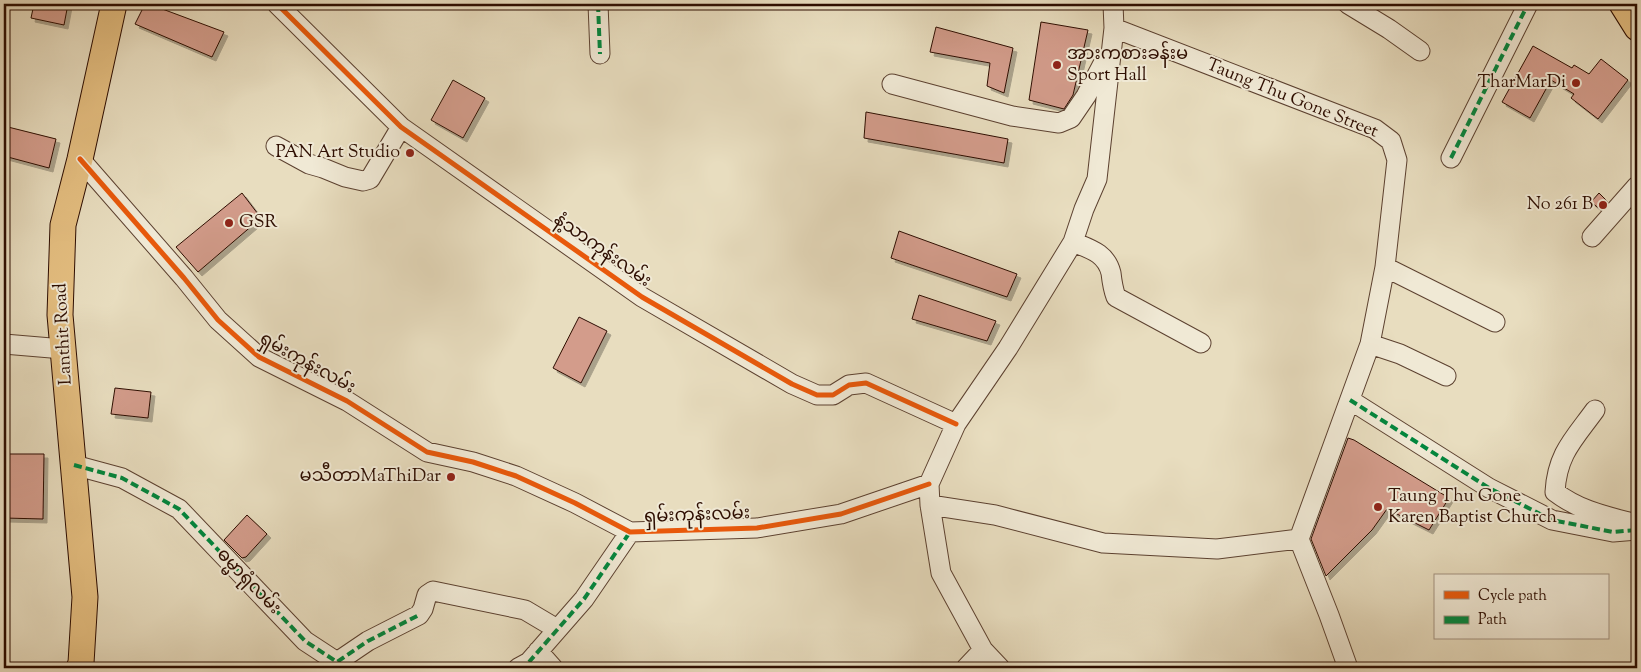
<svg xmlns="http://www.w3.org/2000/svg" width="1641" height="672" viewBox="0 0 1641 672" font-family="'Sorts Mill Goudy','Noto Sans Myanmar',serif">
  <defs>
    <filter id="shadow"><feDropShadow dx="4" dy="4" stdDeviation="0" flood-color="#0004"/></filter>
  </defs>
  <rect width="100%" height="100%" fill="#e8ddbf"/>
  <filter id="stains"><feTurbulence type="fractalNoise" baseFrequency=".004" numOctaves="4"/><feColorMatrix values="0 0 0 0 .2 0 0 0 0 .09 0 0 0 0 .02 0 0 0 .5 -.17"/></filter>
  <radialGradient id="worn" r=".72"><stop offset=".6" stop-color="#630" stop-opacity="0"/><stop offset="1" stop-color="#630" stop-opacity=".3"/></radialGradient>
  <path fill="#d39c8b" stroke="#2d0d00" filter="url(#shadow)" d="M 34,4 L 68,4 L 64,25 L 31,18 Z
    M 145,4 L 149,4 L 224,32 L 212,57 L 135,24 Z
    M 1041,22 L 1088,30 L 1073,95 L 1064,109 L 1029,100 Z
    M 936,27 L 1013,48 L 1004,93 L 987,86 L 990,63 L 930,52 Z
    M 1533,46 L 1572,68 L 1574,65 L 1589,74 L 1601,59 L 1628,80 L 1598,119 L 1571,98 L 1574,94 L 1551,80 L 1530,118 L 1502,102 Z
    M 453,80 L 485,98 L 463,138 L 431,120 Z
    M 866,112 L 1008,139 L 1004,163 L 864,138 Z
    M 4,126 L 56,139 L 49,168 L 4,156 Z
    M 242,193 L 261,218 L 198,272 L 176,247 Z
    M 1599,193 L 1608,202 L 1601,210 L 1591,202 Z
    M 899,231 L 1017,274 L 1007,297 L 891,258 Z
    M 919,295 L 996,321 L 987,341 L 912,319 Z
    M 579,317 L 607,331 L 581,383 L 553,368 Z
    M 115,388 L 151,392 L 148,418 L 111,414 Z
    M 1348,438 L 1354,440 L 1449,498 L 1429,530 L 1387,509 L 1372,530 L 1326,576 L 1311,539 Z
    M 4,454 L 44,454 L 43,519 L 4,518 Z
    M 247,515 L 267,534 L 246,557 L 242,558 L 224,540 Z"/>
  <g fill="none" stroke-linecap="round" stroke-linejoin="round">
    <defs>
      <path id="minor" d="M 277,4 L 401,127 L 642,297 L 792,384 L 817,395 L 833,395 L 849,385 L 866,383 L 956,424
        M 598,4 L 600,54
        M 1348,4 L 1389,29 L 1420,51
        M 1114,28 L 1375,129 L 1391,141 L 1397,160 L 1385,267 L 1370,344 L 1299,539
        M 892,84 L 1012,116 L 1059,123 L 1071,118 L 1086,96 L 1106,58
        M 276,146 L 309,164 L 323,168 L 345,177 L 363,181 L 370,179 L 401,127
        M 1451,158 L 1528,4
        M 80,159 L 184,278 L 218,320 L 259,357 L 347,401 L 427,452 L 473,462 L 516,476 L 575,503 L 630,532 L 757,528 L 841,514 L 929,484
        M 1592,237 L 1637,186
        M 1073,242 C 1090,249 1106,253 1111,273 C 1112,282 1113,289 1116,297 L 1201,343
        M 1385,267 L 1495,322
        M 4,344 L 63,349
        M 1370,344 L 1400,354 L 1446,376
        M 1350,400 L 1489,488 L 1552,520 L 1613,532 L 1637,530
        M 1595,410 C 1574,439 1557,454 1555,492 C 1580,511 1606,516 1636,524
        M 74,465 L 122,478 L 179,509 L 305,641 L 337,662 L 368,641 L 419,615 L 423,609 L 427,595 L 433,591 L 525,610 L 557,629
        M 930,505 L 995,515 L 1103,543 L 1217,549 L 1299,539
        M 1299,539 L 1329,615 L 1348,668
        M 538,651 L 553,668
        M 518,668 L 529,662 L 584,599 L 630,532
        M 966,668 L 983,650
        M 1000,668 L 983,650 L 941,573 L 930,505 L 929,484 L 956,424 L 1008,348 L 1073,242 L 1084,209 L 1097,179 L 1114,28 L 1113,4"/>
      <path id="major" d="M 1622,4 L 1637,28
        M 79,668 L 81,663 L 85,597 L 60,315 L 63,225 L 80,159 L 114,4"/>
    </defs>
    <use href="#minor" stroke="#5c4130" stroke-width="21"/>
    <use href="#major" stroke="#2d0d00" stroke-width="27"/>
    <use href="#minor" stroke="#f0e9d5" stroke-width="19"/>
    <use href="#major" stroke="#e4be80" stroke-width="25"/>
    <path stroke="#00873e" stroke-width="4" stroke-dasharray="8 4" stroke-linecap="butt" d="M 598,4 L 600,54
      M 1451,158 L 1528,4
      M 1350,400 L 1489,488 L 1552,520 L 1613,532 L 1637,530
      M 74,465 L 122,478 L 179,509 L 305,641 L 337,662 L 368,641 L 419,615
      M 518,668 L 529,662 L 584,599 L 630,532"/>
    <defs>
      <path id="cycleway" d="M 277,4 L 401,127 L 642,297 L 792,384 L 817,395 L 833,395 L 849,385 L 866,383 L 956,424
        M 80,159 L 184,278 L 218,320 L 259,357 L 347,401 L 427,452 L 473,462 L 516,476 L 575,503 L 630,532 L 757,528 L 841,514 L 929,484"/>
    </defs>
    <use href="#cycleway" stroke="#f0e9d5" stroke-width="8"/>
    <use href="#cycleway" stroke="#e8590c" stroke-width="5"/>
  </g>
  <g fill="#8f2418" stroke="#f0e9d5" stroke-width="2">
    <circle cx="1057" cy="65" r="5"/>
    <circle cx="1576" cy="83" r="5"/>
    <circle cx="410" cy="153" r="5"/>
    <circle cx="1603" cy="205" r="5"/>
    <circle cx="229" cy="223" r="5"/>
    <circle cx="451" cy="477" r="5"/>
    <circle cx="1378" cy="507" r="5"/>
  </g>
  <g text-anchor="middle" dominant-baseline="central" stroke-width="4" stroke-linejoin="round" paint-order="stroke">
    <g font-size="18" fill="#2d0d00" stroke="#f0e9d5" text-anchor="end">
      <text x="1067" y="55" text-anchor="start">အားကစားခန်းမ<tspan x="1067" dy="21">Sport Hall</tspan></text>
      <text x="1566" y="83">TharMarDi</text>
      <text x="400" y="153">PAN Art Studio</text>
      <text x="1593" y="205">No 261 B</text>
      <text x="239" y="223" text-anchor="start">GSR</text>
      <text x="441" y="477">မသီတာMaThiDar</text>
      <text x="1388" y="497" text-anchor="start">Taung Thu Gone<tspan x="1388" dy="21">Karen Baptist Church</tspan></text>
    </g>
    <g font-size="18" fill="#2d0d00" stroke="#f0e9d5">
      <text transform="translate(1292 99) rotate(22)">Taung Thu Gone Street</text>
      <text transform="translate(602 251) rotate(35)">နံ့သာကုန်းလမ်း</text>
      <text transform="translate(64 334) rotate(-93)">Lanthit Road</text>
      <text transform="translate(307 364) rotate(29)">ရှမ်းကုန်းလမ်း</text>
      <text transform="translate(697 516) rotate(-2)">ရှမ်းကုန်းလမ်း</text>
      <text transform="translate(248 582) rotate(46)">ဓမ္မာရုံလမ်း</text>
    </g>
  </g>
  <rect width="1641" height="672" fill="none" stroke="#e8ddbf" stroke-width="20"/>
  <rect x="5" y="5" width="1631" height="662" fill="none" stroke="#2d0d00" stroke-width="2.5"/>
  <rect x="10" y="10" width="1621" height="652" fill="none" stroke="#2d0d00"/>
  <rect x="1434" y="574" width="175" height="65" fill="#f0e9d5" stroke="#a29180"/>
  <rect x="1444" y="591" width="25" height="8" fill="#e8590c" stroke="#a29180"/>
  <text x="1478" y="600" font-size="15" fill="#2d0d00">Cycle path</text>
  <rect x="1444" y="616" width="25" height="8" fill="#00873e" stroke="#a29180"/>
  <text x="1478" y="624" font-size="15" fill="#2d0d00">Path</text>
  <rect width="100%" height="100%" filter="url(#stains)"/>
  <rect width="100%" height="100%" fill="url(#worn)"/>
</svg>
